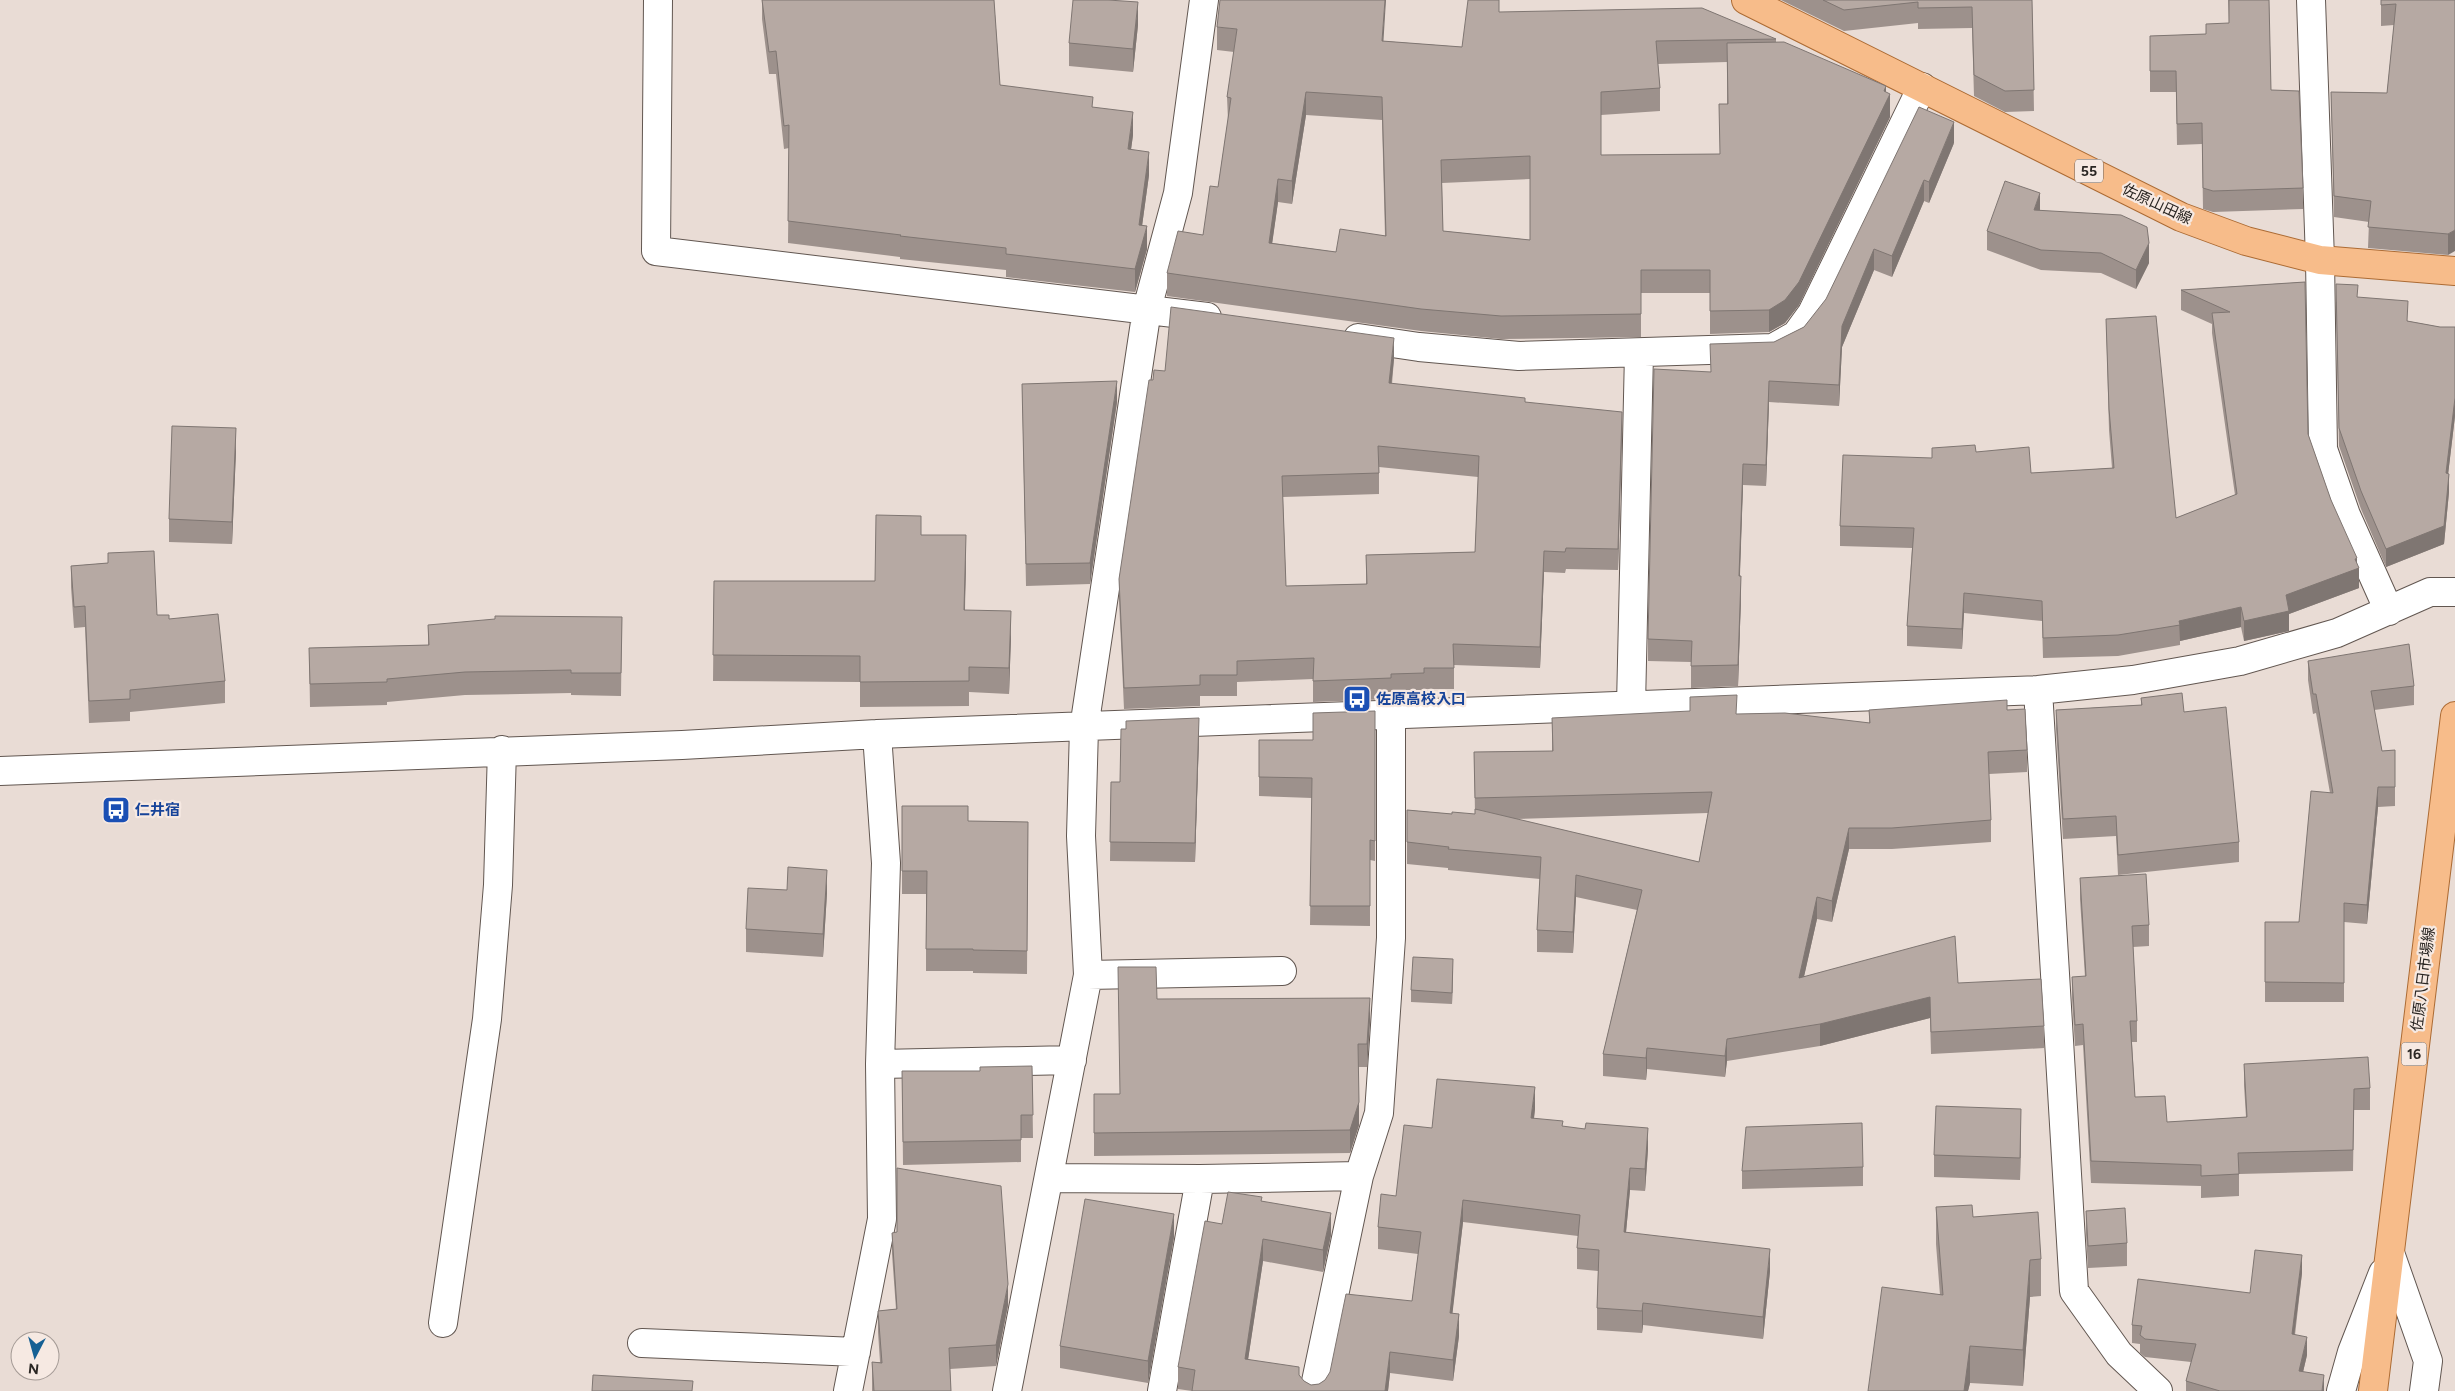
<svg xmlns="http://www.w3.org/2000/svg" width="2455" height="1391" viewBox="0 0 2455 1391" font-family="Figtree,'Noto Sans JP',sans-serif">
  <rect width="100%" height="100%" fill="#e9dcd5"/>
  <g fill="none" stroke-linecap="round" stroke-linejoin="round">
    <defs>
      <path id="minor" d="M 658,0 L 656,251 L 1207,317
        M 2311,0 L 2320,260 L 2323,449 L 2346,515 L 2389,611
        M 1358,338 L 1419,347 L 1519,356 L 1773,348 L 1796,335 L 1812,313 L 1922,87
        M 2038,690 L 2074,1291 L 2119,1354 L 2158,1391
        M 1631,705 L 1639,353
        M 0,771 L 682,745 L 877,734 L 2038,690 L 2133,680 L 2240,661 L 2337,633 L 2430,592 L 2455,592
        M 1088,975 L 1282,971
        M 880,1064 L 1072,1060
        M 1359,1176 L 1379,1113 L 1391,938 L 1391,715
        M 1049,1178 L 1200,1179 L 1162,1391
        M 1200,1179 L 1359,1176 L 1314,1391
        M 2390,1253 L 2428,1361 L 2424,1391
        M 443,1323 L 487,1019 L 498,885 L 502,750
        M 642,1343 L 856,1352
        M 848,1391 L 882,1219 L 880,1064 L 886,863 L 877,734
        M 1007,1391 L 1088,975 L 1081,836 L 1084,728 L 1147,309 L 1178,193 L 1204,0
        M 2341,1391 L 2352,1352 L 2383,1273"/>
      <path id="major" d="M 1746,0 L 2181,217 L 2246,241 L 2320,260 L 2455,271
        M 2373,1391 L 2455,716"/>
    </defs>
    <use href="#minor" stroke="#625751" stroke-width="30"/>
    <use href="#major" stroke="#ac6b34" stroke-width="30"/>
    <use href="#minor" stroke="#fff" stroke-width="28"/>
    <use href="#major" stroke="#f7bc8a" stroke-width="28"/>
  </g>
  <path fill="#9d918c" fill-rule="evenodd" d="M 762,0 L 994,0 L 1000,85 L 1093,108 L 1133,135 L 1131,149 L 1149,175 L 1142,226 L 1147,249 L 1135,292 L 1006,277 L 1006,270 L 900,259 L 900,257 L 788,243 L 789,148 L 784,149 L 776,74 L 769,74 L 762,19 Z
    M 1781,0 L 2032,0 L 2034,111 L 2005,112 L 1974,96 L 1972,28 L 1918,29 L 1918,23 L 1844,31 Z
    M 2228,0 L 2269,0 L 2271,90 L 2303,188 L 2303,209 L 2213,212 L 2203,209 L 2202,144 L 2177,145 L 2176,92 L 2150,92 L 2150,36 L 2206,34 L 2229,23 Z
    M 2381,0 L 2455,0 L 2448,255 L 2368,248 L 2369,222 L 2334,217 L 2331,92 L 2387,93 L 2394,25 L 2381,26 Z
    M 1499,12 L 1776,39 L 1776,42 L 1886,92 L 1890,117 L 1799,305 L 1785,323 L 1769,332 L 1710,334 L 1710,293 L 1641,293 L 1641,337 L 1501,339 L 1421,331 L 1167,296 L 1167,273 L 1203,235 L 1218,187 L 1228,120 L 1227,97 L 1234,52 L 1217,50 L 1217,27 L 1383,41 L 1462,47 ZM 1727,62 L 1727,104 L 1720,154 L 1601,155 L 1601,115 L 1660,111 L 1660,88 L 1658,64 ZM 1306,115 L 1382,120 L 1385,236 L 1336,252 L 1272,243 L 1278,202 L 1292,204 ZM 1530,179 L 1530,240 L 1443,231 L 1442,183 Z
    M 1138,25 L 1133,72 L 1069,66 L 1069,43 Z
    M 1954,143 L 1929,203 L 1924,201 L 1892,277 L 1874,270 L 1842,347 L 1839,406 L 1769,402 L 1766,486 L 1743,485 L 1740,576 L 1741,597 L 1738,686 L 1691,688 L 1691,662 L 1648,661 L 1648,639 L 1710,372 L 1774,342 L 1804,327 Z
    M 2040,210 L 2149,263 L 2136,289 L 2101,273 L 2041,270 L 1987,250 L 1987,231 Z
    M 2305,282 L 2308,434 L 2331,500 L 2357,564 L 2359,588 L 2289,614 L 2289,631 L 2244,641 L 2241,627 L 2180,641 L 2180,645 L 2118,656 L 2043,658 L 2042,621 L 1964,613 L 1962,649 L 1907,646 L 1907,626 L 1912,548 L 1840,546 L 1840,526 L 1932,458 L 1932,448 L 1976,452 L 2031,473 L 2112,468 L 2109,430 L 2106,319 L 2176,518 L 2235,495 L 2212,333 L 2212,324 L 2181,310 L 2181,290 Z
    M 2358,297 L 2408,321 L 2440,327 L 2455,327 L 2455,416 L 2448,474 L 2449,492 L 2444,544 L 2386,567 L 2361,509 L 2339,446 L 2336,302 Z
    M 1394,359 L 1392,384 L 1525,402 L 1622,433 L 1618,570 L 1566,569 L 1565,573 L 1544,572 L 1540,668 L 1454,665 L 1454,689 L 1424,689 L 1424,694 L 1391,695 L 1391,699 L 1313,702 L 1313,679 L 1237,682 L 1237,696 L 1200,696 L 1200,706 L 1124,709 L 1119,600 L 1119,579 L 1153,380 L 1165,371 ZM 1379,467 L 1478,477 L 1475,552 L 1366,555 L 1366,584 L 1286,586 L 1283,497 L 1379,494 Z
    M 1022,384 L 1117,402 L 1090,584 L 1026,586 Z
    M 236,451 L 232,544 L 169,542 L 169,519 Z
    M 921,535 L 966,561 L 965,610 L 1011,636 L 1009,694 L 969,692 L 969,706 L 860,707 L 860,682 L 713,681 L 714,581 L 875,581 Z
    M 108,553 L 157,615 L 169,619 L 225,681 L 225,703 L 130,712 L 130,721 L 89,723 L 85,627 L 74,628 L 71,587 L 71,566 L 108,563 Z
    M 622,617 L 621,696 L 571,695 L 571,693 L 465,695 L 387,702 L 387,705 L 310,707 L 309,648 L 428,645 L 428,625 Z
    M 2308,661 L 2414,686 L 2414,705 L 2374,710 L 2382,751 L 2395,750 L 2395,806 L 2378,807 L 2367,924 L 2344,922 L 2344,1002 L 2265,1002 L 2265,922 L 2299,922 L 2330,793 L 2316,713 L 2313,714 L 2308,680 Z
    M 2141,698 L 2184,712 L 2239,842 L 2239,862 L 2118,875 L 2116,836 L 2063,839 L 2056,729 L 2056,710 L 2141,705 Z
    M 1869,710 L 2007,710 L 2027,750 L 2027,772 L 1989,774 L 1991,820 L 1991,842 L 1892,849 L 1849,849 L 1832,922 L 1817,919 L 1804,976 L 1958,983 L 2044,1026 L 2044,1048 L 1931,1054 L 1930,1018 L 1820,1046 L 1727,1061 L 1725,1077 L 1647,1069 L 1646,1080 L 1603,1076 L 1603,1054 L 1637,910 L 1576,897 L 1573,953 L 1537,952 L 1537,930 L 1540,879 L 1448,870 L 1448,868 L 1407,864 L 1407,810 L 1452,814 L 1475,814 L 1474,752 L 1552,751 L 1552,718 L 1737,714 L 1869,723 ZM 1708,813 L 1699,862 L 1515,819 Z
    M 1375,711 L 1375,861 L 1370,860 L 1370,926 L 1310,925 L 1312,798 L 1259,796 L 1259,740 L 1313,740 Z
    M 1199,737 L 1195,862 L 1110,861 L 1111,782 L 1120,782 Z
    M 902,806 L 968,821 L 1028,822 L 1027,974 L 973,973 L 973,971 L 926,971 L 926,894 L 902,894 Z
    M 2080,878 L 2149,925 L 2149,946 L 2133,947 L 2137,1021 L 2137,1042 L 2132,1042 L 2135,1097 L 2167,1122 L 2246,1117 L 2244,1085 L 2244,1064 L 2370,1088 L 2370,1110 L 2354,1110 L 2353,1171 L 2239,1174 L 2239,1196 L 2201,1198 L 2201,1186 L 2091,1183 L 2083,1045 L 2075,1046 L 2072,998 L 2072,977 L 2085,977 L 2080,899 Z
    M 827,893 L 823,957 L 746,952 L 746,929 Z
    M 1453,971 L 1452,1004 L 1411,1002 L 1411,990 Z
    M 1157,999 L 1370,1021 L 1367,1067 L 1358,1067 L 1359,1125 L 1350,1153 L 1094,1156 L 1094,1094 L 1120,1094 Z
    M 1032,1066 L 1033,1138 L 1021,1138 L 1021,1162 L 903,1165 L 902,1071 L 980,1071 Z
    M 1535,1109 L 1534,1119 L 1648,1149 L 1645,1191 L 1630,1190 L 1626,1232 L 1770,1271 L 1763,1339 L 1643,1325 L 1642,1333 L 1597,1330 L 1597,1308 L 1598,1271 L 1577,1269 L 1577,1248 L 1578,1236 L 1463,1222 L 1452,1314 L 1459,1336 L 1453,1381 L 1390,1373 L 1388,1391 L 1192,1391 L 1178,1389 L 1178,1367 L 1262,1201 L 1331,1235 L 1323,1272 L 1263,1261 L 1248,1359 L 1299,1375 L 1304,1381 L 1311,1385 L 1319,1384 L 1325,1380 L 1412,1301 L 1418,1254 L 1378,1249 L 1378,1227 L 1396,1196 L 1432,1128 Z
    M 2021,1131 L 2020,1180 L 1934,1177 L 1934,1155 Z
    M 1863,1167 L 1863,1186 L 1742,1189 L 1742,1171 Z
    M 1936,1207 L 1973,1217 L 2041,1259 L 2041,1296 L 2030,1297 L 2023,1386 L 1970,1383 L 1968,1391 L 1868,1391 L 1940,1295 L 1936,1244 Z
    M 2086,1211 L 2127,1243 L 2127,1266 L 2088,1268 L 2086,1234 Z
    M 892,1233 L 1008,1305 L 996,1366 L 950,1369 L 951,1391 L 872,1391 L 872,1362 L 880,1362 L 878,1332 L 878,1311 L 896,1309 L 892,1254 Z
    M 1174,1237 L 1148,1383 L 1060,1368 L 1060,1346 Z
    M 2302,1273 L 2295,1335 L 2307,1355 L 2303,1372 L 2324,1391 L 2186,1391 L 2186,1381 L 2191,1362 L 2145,1357 L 2140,1353 L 2140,1344 L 2132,1343 L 2132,1325 L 2250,1293 Z"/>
  <path fill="#7f7672" d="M 1385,0 L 1386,0 L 1382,64 L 1382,41 Z
    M 1138,2 L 1138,25 L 1133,72 L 1133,49 Z
    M 1886,86 L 1886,101 L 1890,94 L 1890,117 L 1799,305 L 1785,323 L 1769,332 L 1769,310 Z
    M 1306,92 L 1306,115 L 1292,204 L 1292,181 Z
    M 1133,112 L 1133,135 L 1128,172 L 1128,149 Z
    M 1954,122 L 1954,143 L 1929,203 L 1929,182 Z
    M 1149,152 L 1149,175 L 1139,248 L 1139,225 Z
    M 1278,179 L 1278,202 L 1269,266 L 1269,243 Z
    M 1924,180 L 1924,201 L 1892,277 L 1892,256 Z
    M 2040,193 L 2040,213 L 2034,210 Z
    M 1147,226 L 1147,249 L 1135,292 L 1135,269 Z
    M 2455,230 L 2455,251 L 2448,255 L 2448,234 Z
    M 2149,243 L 2149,263 L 2136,289 L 2136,270 Z
    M 1874,249 L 1874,270 L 1842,347 L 1839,406 L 1839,385 L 1842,326 Z
    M 1394,338 L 1394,359 L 1389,404 L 1389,383 Z
    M 1117,381 L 1117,402 L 1090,584 L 1090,563 Z
    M 1769,381 L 1769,402 L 1766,486 L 1766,465 Z
    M 2455,398 L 2455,416 L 2446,492 L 2446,473 Z
    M 1622,412 L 1622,433 L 1618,570 L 1618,549 Z
    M 236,428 L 236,451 L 232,544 L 232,522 Z
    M 1743,464 L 1743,485 L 1739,597 L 1739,576 Z
    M 2449,474 L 2449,492 L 2444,544 L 2386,567 L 2386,549 Z
    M 966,535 L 966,561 L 964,635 L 964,610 Z
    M 1544,551 L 1544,572 L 1540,668 L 1540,647 Z
    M 2357,558 L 2357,568 L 2359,568 L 2359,588 L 2289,614 L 2289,631 L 2244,641 L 2244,621 L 2286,595 Z
    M 1741,576 L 1741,597 L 1738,686 L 1738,665 Z
    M 1964,593 L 1964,613 L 1962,649 L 1962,629 Z
    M 2241,607 L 2241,627 L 2180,641 L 2179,621 Z
    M 1011,611 L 1011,636 L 1009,694 L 1009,668 Z
    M 1199,718 L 1199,737 L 1195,862 L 1195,843 Z
    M 2378,787 L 2378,807 L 2367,924 L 2367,905 Z
    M 1849,828 L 1849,849 L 1832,922 L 1832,901 Z
    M 827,870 L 827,893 L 823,957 L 823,934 Z
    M 1576,875 L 1576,897 L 1573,953 L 1573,932 Z
    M 1817,897 L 1817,919 L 1799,999 L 1799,978 Z
    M 1453,959 L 1453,971 L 1452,1004 L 1452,993 Z
    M 1930,997 L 1930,1018 L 1820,1046 L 1820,1024 Z
    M 1370,998 L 1370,1021 L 1367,1067 L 1367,1044 Z
    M 1727,1039 L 1727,1061 L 1725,1077 L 1725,1056 Z
    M 1647,1048 L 1647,1069 L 1646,1080 L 1646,1058 Z
    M 1535,1087 L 1535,1109 L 1531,1140 L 1531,1118 Z
    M 1359,1102 L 1359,1125 L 1350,1153 L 1350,1130 Z
    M 2021,1109 L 2021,1131 L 2020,1180 L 2020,1158 Z
    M 1648,1128 L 1648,1149 L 1645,1191 L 1645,1169 Z
    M 1630,1168 L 1630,1190 L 1624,1253 L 1624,1232 Z
    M 1463,1200 L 1463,1222 L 1450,1335 L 1450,1313 Z
    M 1331,1213 L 1331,1235 L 1323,1272 L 1323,1250 Z
    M 1174,1214 L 1174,1237 L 1148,1383 L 1148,1361 Z
    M 1263,1239 L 1263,1261 L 1245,1380 L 1245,1359 Z
    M 1770,1249 L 1770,1271 L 1763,1339 L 1763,1317 Z
    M 2302,1255 L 2302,1273 L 2292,1352 L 2292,1334 Z
    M 2030,1260 L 2030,1297 L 2023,1386 L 2023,1350 Z
    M 1008,1284 L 1008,1305 L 996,1366 L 996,1345 Z
    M 1643,1303 L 1643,1325 L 1642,1333 L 1642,1311 Z
    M 1459,1314 L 1459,1336 L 1453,1381 L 1453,1360 Z
    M 2307,1337 L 2307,1355 L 2299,1389 L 2299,1371 Z
    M 1970,1346 L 1970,1383 L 1968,1391 L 1964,1391 Z
    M 1390,1352 L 1390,1373 L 1388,1391 L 1385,1391 Z
    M 2324,1375 L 2324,1391 L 2322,1391 Z"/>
  <path fill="#b6a9a3" stroke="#7f7672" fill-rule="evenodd" d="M 762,0 L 994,0 L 1000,85 L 1093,97 L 1092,107 L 1133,112 L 1128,149 L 1149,152 L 1139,225 L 1147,226 L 1135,269 L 1006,254 L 1006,248 L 900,236 L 901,235 L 788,221 L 789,125 L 784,126 L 776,51 L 769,52 Z
    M 1073,0 L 1108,0 L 1138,2 L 1133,49 L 1069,43 Z
    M 1220,0 L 1385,0 L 1382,41 L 1462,47 L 1468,0 L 1499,0 L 1499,12 L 1702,8 L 1776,39 L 1656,41 L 1660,88 L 1601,92 L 1601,155 L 1720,154 L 1719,104 L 1728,104 L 1727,43 L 1784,42 L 1886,86 L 1884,91 L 1890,94 L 1799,282 L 1785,300 L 1769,310 L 1710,311 L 1710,270 L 1641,270 L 1641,314 L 1501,316 L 1421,309 L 1167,273 L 1178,231 L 1203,235 L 1210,186 L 1218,187 L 1231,98 L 1227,97 L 1237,29 L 1217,27 ZM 1306,92 L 1382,97 L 1386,236 L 1340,229 L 1336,252 L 1269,243 L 1278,179 L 1292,181 ZM 1530,156 L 1530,240 L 1443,231 L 1441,160 Z
    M 1823,0 L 2032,0 L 2034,90 L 2005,91 L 1974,75 L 1972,7 L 1918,8 L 1918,2 L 1844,10 Z
    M 2229,0 L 2269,0 L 2271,90 L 2299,91 L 2303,188 L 2213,191 L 2203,188 L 2202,123 L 2177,124 L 2176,71 L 2150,71 L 2150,36 L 2206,34 L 2206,24 L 2229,23 Z
    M 2381,0 L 2455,0 L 2455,230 L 2448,234 L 2368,227 L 2371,201 L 2334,196 L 2331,92 L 2387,93 L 2396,4 L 2381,5 Z
    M 1919,107 L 1954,122 L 1929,182 L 1924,180 L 1892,256 L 1874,249 L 1842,326 L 1839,385 L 1769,381 L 1766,465 L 1743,464 L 1739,576 L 1741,576 L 1738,665 L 1691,666 L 1692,641 L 1648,639 L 1654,369 L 1711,372 L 1710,344 L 1774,342 L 1804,327 L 1826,299 Z
    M 2005,181 L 2040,193 L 2034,210 L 2121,215 L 2147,227 L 2149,243 L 2136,270 L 2101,253 L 2041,250 L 1987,231 Z
    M 2305,282 L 2308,434 L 2331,500 L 2357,558 L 2355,559 L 2359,568 L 2286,595 L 2289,611 L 2244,621 L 2241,607 L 2179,621 L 2180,625 L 2118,635 L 2043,638 L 2042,601 L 1964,593 L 1962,629 L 1907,626 L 1914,528 L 1840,526 L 1843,455 L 1932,458 L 1932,448 L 1975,445 L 1976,452 L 2029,447 L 2031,473 L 2114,468 L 2109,409 L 2106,319 L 2156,316 L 2176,518 L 2237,494 L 2212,313 L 2230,312 L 2181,290 Z
    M 2336,284 L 2358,285 L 2357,297 L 2408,301 L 2407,321 L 2440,327 L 2455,327 L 2455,398 L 2446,473 L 2449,474 L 2444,526 L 2386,549 L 2361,491 L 2339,428 Z
    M 1171,307 L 1394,338 L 1389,383 L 1525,398 L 1525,402 L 1622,412 L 1618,549 L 1566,548 L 1565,552 L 1544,551 L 1540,647 L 1453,644 L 1454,668 L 1424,668 L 1424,673 L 1391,674 L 1391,678 L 1313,681 L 1314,658 L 1237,661 L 1237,675 L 1200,675 L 1200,685 L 1124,688 L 1119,579 L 1149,380 L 1153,380 L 1154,370 L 1165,371 ZM 1378,446 L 1479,456 L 1475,552 L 1366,555 L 1367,584 L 1286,586 L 1282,476 L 1379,473 Z
    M 1117,381 L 1090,563 L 1026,564 L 1022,384 Z
    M 172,426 L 236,428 L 232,522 L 169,519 Z
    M 876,515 L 921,516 L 921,535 L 966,535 L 964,610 L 1011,611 L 1009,668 L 969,667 L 969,681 L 860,682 L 860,656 L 713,655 L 714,581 L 875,581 Z
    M 154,551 L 157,615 L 169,615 L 169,619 L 218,614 L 225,681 L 130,690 L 130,699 L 89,701 L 85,606 L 74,607 L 71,566 L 108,563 L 108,553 Z
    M 495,616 L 622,617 L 621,673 L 571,673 L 571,670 L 465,672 L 387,679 L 387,682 L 310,684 L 309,648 L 429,645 L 428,625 L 495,619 Z
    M 2409,644 L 2414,686 L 2371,691 L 2382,751 L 2395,750 L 2395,787 L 2378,787 L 2367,905 L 2344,903 L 2344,983 L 2265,982 L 2265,922 L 2299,922 L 2311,791 L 2333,793 L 2316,694 L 2313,694 L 2308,661 Z
    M 2182,693 L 2184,712 L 2226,707 L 2239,842 L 2118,855 L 2116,816 L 2063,819 L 2056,710 L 2142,705 L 2141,698 Z
    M 1737,695 L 1736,714 L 1785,713 L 1870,723 L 1869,710 L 2007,700 L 2007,710 L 2025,709 L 2027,750 L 1988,752 L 1991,820 L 1892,828 L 1849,828 L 1832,901 L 1817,897 L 1799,978 L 1955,936 L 1958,983 L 2041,979 L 2044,1026 L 1931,1032 L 1930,997 L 1820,1024 L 1727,1039 L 1725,1056 L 1647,1048 L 1646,1058 L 1603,1054 L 1642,890 L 1576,875 L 1573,932 L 1537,930 L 1541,857 L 1448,849 L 1449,847 L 1407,842 L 1407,810 L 1452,814 L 1452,812 L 1475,814 L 1475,809 L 1699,862 L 1712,792 L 1475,798 L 1474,752 L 1553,751 L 1552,718 L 1690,711 L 1690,697 Z
    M 1375,711 L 1375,841 L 1370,840 L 1370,906 L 1310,906 L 1312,778 L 1259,777 L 1259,740 L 1313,740 L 1313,713 Z
    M 1199,718 L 1195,843 L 1110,842 L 1111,782 L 1120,782 L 1121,729 L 1126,729 L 1126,721 Z
    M 902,806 L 968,806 L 968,821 L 1028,822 L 1027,951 L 973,950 L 973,949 L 926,949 L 927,871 L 902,871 Z
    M 788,867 L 827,870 L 823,934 L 746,929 L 748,888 L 787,890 Z
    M 2146,874 L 2149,925 L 2132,926 L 2137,1021 L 2130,1021 L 2135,1097 L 2165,1096 L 2167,1122 L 2247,1117 L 2244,1064 L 2368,1057 L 2370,1088 L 2354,1089 L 2353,1150 L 2238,1153 L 2239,1174 L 2201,1176 L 2201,1165 L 2091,1161 L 2083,1024 L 2075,1025 L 2072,977 L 2086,976 L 2080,878 Z
    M 1413,957 L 1453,959 L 1452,993 L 1411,990 Z
    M 1118,967 L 1156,967 L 1157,999 L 1370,998 L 1367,1044 L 1358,1044 L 1359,1102 L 1350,1130 L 1094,1133 L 1094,1094 L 1120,1094 Z
    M 1032,1066 L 1033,1115 L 1021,1115 L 1021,1140 L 903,1142 L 902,1071 L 980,1071 L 980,1067 Z
    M 1437,1079 L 1535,1087 L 1531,1118 L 1563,1121 L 1562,1126 L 1585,1129 L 1586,1123 L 1648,1128 L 1645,1169 L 1630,1168 L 1624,1232 L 1770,1249 L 1763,1317 L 1643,1303 L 1642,1311 L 1597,1308 L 1599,1250 L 1577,1248 L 1580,1215 L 1463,1200 L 1450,1313 L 1459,1314 L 1453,1360 L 1390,1352 L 1385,1391 L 1192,1391 L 1195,1370 L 1178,1367 L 1205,1221 L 1222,1224 L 1228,1192 L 1262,1197 L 1261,1201 L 1331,1213 L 1323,1250 L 1263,1239 L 1245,1359 L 1299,1367 L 1299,1375 L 1304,1381 L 1311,1385 L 1319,1384 L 1325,1380 L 1330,1372 L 1346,1294 L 1412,1301 L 1421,1232 L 1378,1227 L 1381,1194 L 1396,1196 L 1404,1125 L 1432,1128 Z
    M 1936,1106 L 2021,1109 L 2020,1158 L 1934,1155 Z
    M 1862,1123 L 1863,1167 L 1742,1171 L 1746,1127 Z
    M 897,1168 L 1001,1186 L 1008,1284 L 996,1345 L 949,1348 L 951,1391 L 874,1391 L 872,1362 L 882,1363 L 878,1311 L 897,1309 L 892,1233 L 897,1232 Z
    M 1085,1199 L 1174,1214 L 1148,1361 L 1060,1346 Z
    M 1972,1205 L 1973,1217 L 2038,1212 L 2041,1259 L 2030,1260 L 2023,1350 L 1970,1346 L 1964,1391 L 1868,1391 L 1882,1287 L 1943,1295 L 1936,1207 Z
    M 2125,1208 L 2127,1243 L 2088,1246 L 2086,1211 Z
    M 2255,1250 L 2302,1255 L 2292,1334 L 2307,1337 L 2299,1371 L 2324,1375 L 2322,1391 L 2220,1391 L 2186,1381 L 2196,1344 L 2145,1339 L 2140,1335 L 2142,1326 L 2132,1325 L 2138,1279 L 2250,1293 Z
    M 593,1375 L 693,1381 L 692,1391 L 592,1391 Z"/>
  <defs>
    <symbol id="bus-square" viewBox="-11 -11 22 22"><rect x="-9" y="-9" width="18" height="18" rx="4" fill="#1a4fb4" stroke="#f6e9e2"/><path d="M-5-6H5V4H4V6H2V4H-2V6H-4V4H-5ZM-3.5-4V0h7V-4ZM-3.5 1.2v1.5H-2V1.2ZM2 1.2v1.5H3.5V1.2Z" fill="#fff"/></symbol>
  </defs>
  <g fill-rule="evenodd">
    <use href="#bus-square" x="1341" y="683" width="32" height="32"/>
    <use href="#bus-square" x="100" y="794" width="32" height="32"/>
  </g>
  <g text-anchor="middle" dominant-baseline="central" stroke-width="4.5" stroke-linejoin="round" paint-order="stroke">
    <g fill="#f6e9e2" stroke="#68615d" stroke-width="1">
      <rect x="2075" y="159.5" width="28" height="23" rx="4"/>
      <rect x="2401.5" y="1042.5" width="25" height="23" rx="4"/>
    </g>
    <g font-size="14" font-weight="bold" fill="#2b2724">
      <text x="2089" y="171">55</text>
      <text x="2414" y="1054">16</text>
    </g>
    <g font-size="15" fill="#2b2724" stroke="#f6e9e2">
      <text transform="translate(2157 204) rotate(25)">佐原山田線</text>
      <text transform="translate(2423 979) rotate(-83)">佐原八日市場線</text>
    </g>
    <g font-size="15" font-weight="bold" fill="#164399" stroke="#f6e9e2" text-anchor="start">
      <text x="1376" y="699">佐原高校入口</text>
      <text x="135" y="810">仁井宿</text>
    </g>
  </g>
  <g transform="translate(35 1356) rotate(186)"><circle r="24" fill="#f6e9e2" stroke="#a59b96"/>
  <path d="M0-4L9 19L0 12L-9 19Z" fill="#156094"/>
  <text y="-8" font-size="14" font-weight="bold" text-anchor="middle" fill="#2b2724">N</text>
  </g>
</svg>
